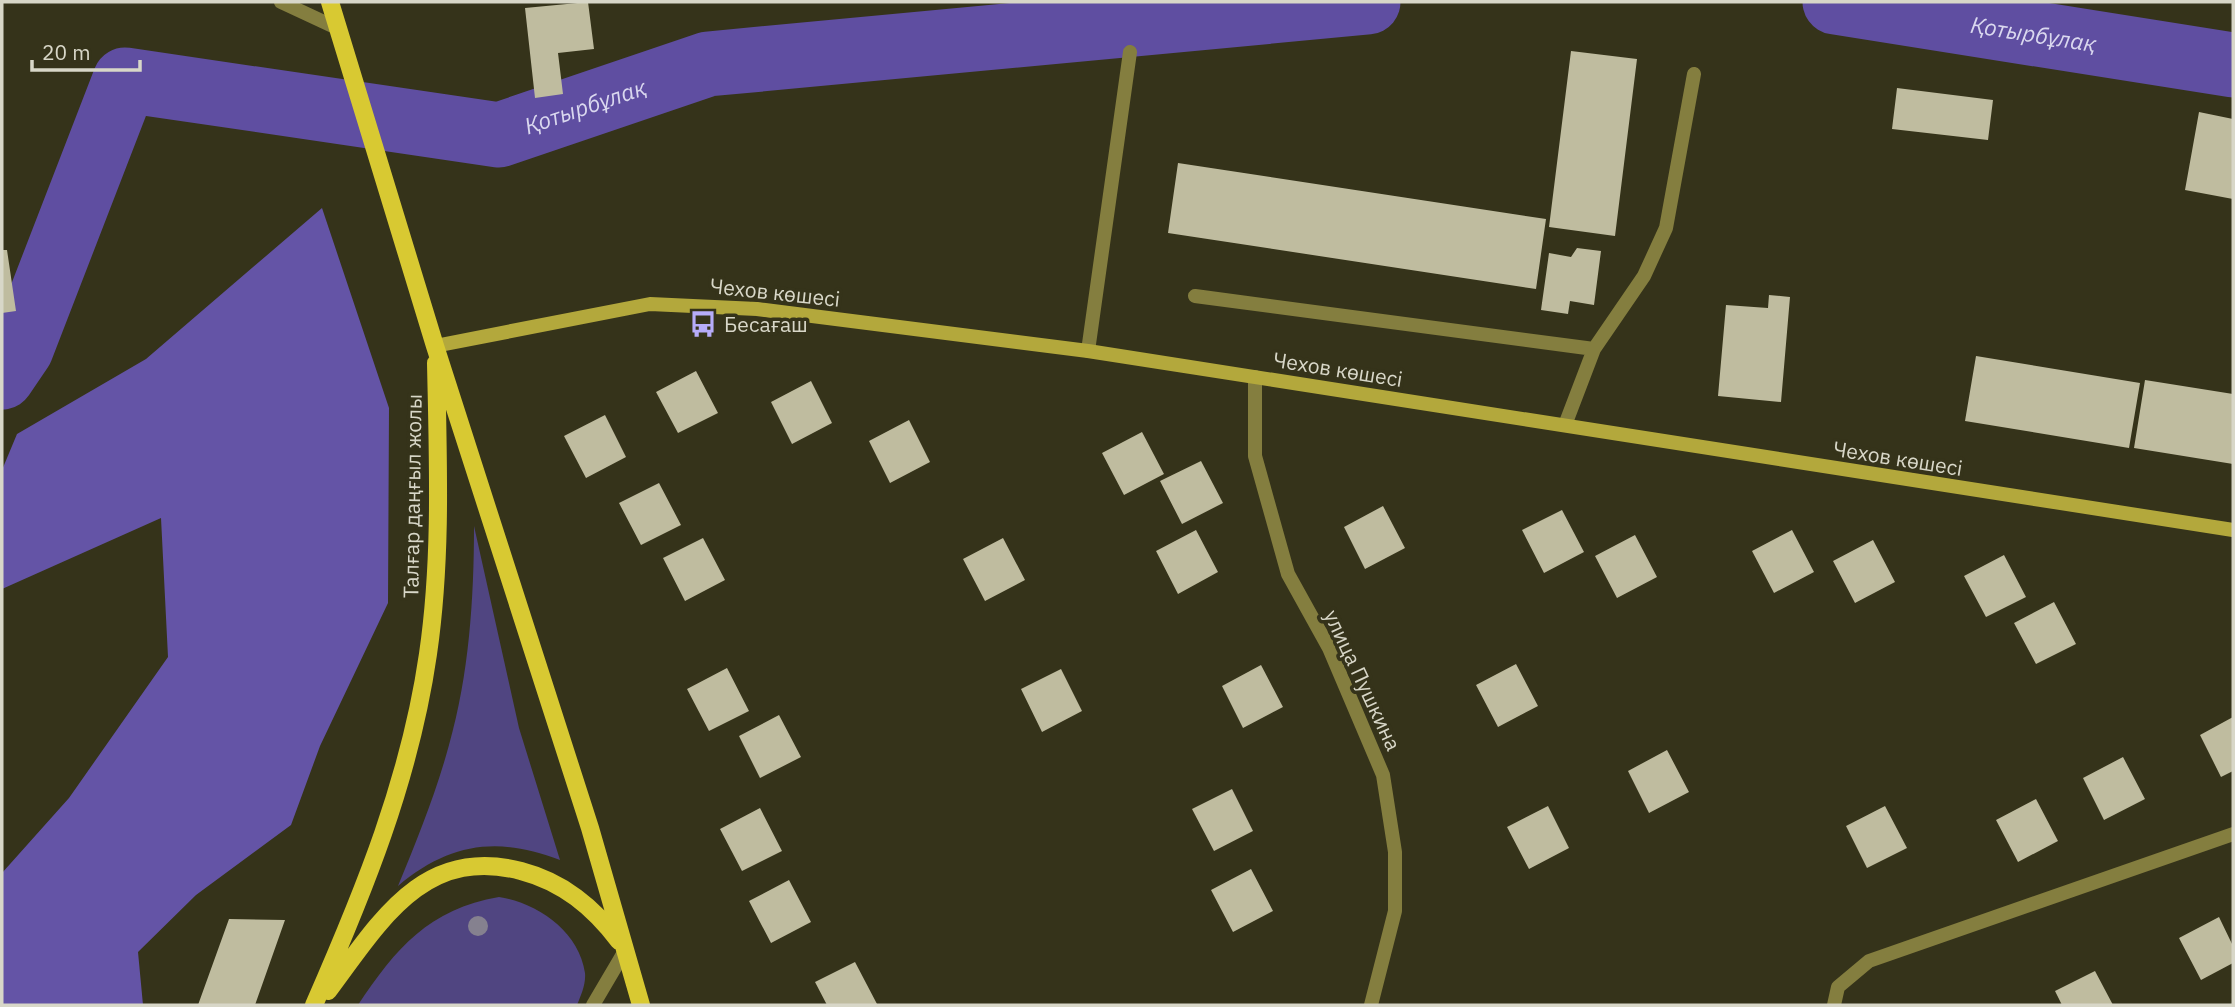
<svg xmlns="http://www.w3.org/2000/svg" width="2235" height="1007" viewBox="0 0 2235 1007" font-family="'IBM Plex Sans',sans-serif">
  <rect width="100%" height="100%" fill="#35331a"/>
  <path fill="#504581" d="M 474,526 L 519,728 L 560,860 C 498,836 449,843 398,886 C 417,840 436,793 449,745 C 469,675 474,599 474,526 Z
    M 499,897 C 537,903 579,931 585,973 C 586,984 581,995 577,1005 L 358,1005 C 396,948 429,909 499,897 Z"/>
  <path fill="#6454a6" d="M 322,208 L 389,408 L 388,603 L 320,746 L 291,825 L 196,895 L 138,952 L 143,1005 L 2,1005 L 2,873 L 69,798 L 168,657 L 161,518 L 2,589 L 2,470 L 17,434 L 146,359 Z"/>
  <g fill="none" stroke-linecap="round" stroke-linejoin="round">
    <g stroke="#5f4ea1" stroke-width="65">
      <path id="s1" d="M 1835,2 L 2233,65"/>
      <path id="s2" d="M 2,377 L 21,349 L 125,80 L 499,135 L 708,64 L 1368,2"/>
    </g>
  </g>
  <path fill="#bfbc9f" d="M 588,2 L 594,49 L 558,53 L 563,94 L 535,98 L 525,8 Z
    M 1571,51 L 1637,59 L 1615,236 L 1549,227 Z
    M 1897,88 L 1993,100 L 1988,140 L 1892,129 Z
    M 2199,112 L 2233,119 L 2233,199 L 2185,190 Z
    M 1178,163 L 1546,219 L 1536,289 L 1168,233 Z
    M 1577,248 L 1601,251 L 1594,305 L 1570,301 L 1568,314 L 1541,310 L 1549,253 L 1571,257 Z
    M 2,250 L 7,250 L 16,311 L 2,313 Z
    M 1769,295 L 1790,297 L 1781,402 L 1718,396 L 1726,305 L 1768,308 Z
    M 1976,356 L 2140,383 L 2129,448 L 1965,421 Z
    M 696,371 L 718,413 L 678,433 L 656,392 Z
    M 2145,380 L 2233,394 L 2233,464 L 2134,448 Z
    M 811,381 L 832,423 L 792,444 L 771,402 Z
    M 605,415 L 626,457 L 586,478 L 564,436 Z
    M 909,420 L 930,462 L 890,483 L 869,441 Z
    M 1142,432 L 1164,474 L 1124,495 L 1102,453 Z
    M 1201,461 L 1223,503 L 1182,524 L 1160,481 Z
    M 659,483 L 681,525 L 641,545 L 619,503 Z
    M 1383,506 L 1405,548 L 1365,569 L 1344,527 Z
    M 1562,510 L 1584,552 L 1544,573 L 1522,530 Z
    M 1196,530 L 1218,572 L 1178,594 L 1156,551 Z
    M 1792,530 L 1814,572 L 1774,593 L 1752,551 Z
    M 1635,535 L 1657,577 L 1617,598 L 1595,556 Z
    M 703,538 L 725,580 L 685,601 L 663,558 Z
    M 1003,538 L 1025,580 L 985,601 L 963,559 Z
    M 1873,540 L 1895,582 L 1855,603 L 1833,561 Z
    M 2004,555 L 2026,597 L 1986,617 L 1964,576 Z
    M 2054,602 L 2076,644 L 2036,664 L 2014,623 Z
    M 1516,664 L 1538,706 L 1498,727 L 1476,685 Z
    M 1261,665 L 1283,707 L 1243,728 L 1222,686 Z
    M 727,668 L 749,711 L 709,731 L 687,689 Z
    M 1061,669 L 1082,711 L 1042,732 L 1021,689 Z
    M 779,715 L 801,757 L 760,778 L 739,736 Z
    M 2233,717 L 2233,771 L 2221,777 L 2200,735 Z
    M 1667,750 L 1689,792 L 1649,813 L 1628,771 Z
    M 2123,757 L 2145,799 L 2104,820 L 2083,778 Z
    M 1232,789 L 1253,831 L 1214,851 L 1192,809 Z
    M 2036,799 L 2058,841 L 2018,862 L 1996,820 Z
    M 1548,806 L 1569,848 L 1529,869 L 1507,827 Z
    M 1885,806 L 1907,848 L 1867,868 L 1846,826 Z
    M 760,808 L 782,851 L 742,871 L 720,829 Z
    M 1251,869 L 1273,911 L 1233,932 L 1211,890 Z
    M 789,880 L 811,922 L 771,943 L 749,901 Z
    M 2219,917 L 2233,946 L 2233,963 L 2201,980 L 2179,938 Z
    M 229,919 L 285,920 L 255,1005 L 198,1005 Z
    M 855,962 L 877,1004 L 827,1005 L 815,982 Z
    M 2095,971 L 2113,1005 L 2062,1005 L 2055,991 Z"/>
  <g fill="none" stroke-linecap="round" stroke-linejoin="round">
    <path stroke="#847e3f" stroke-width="14" d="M 281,2 L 339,29
      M 1195,296 L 1594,349
      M 1088,351 L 1130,52
      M 1565,425 L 1594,349 L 1644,276 L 1666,228 L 1694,74
      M 593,1005 L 626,949"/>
    <path stroke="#847e3f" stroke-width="14" d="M 1255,377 L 1255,456 L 1288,574 L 1329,648 L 1383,775 L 1395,852 L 1395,911 L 1371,1005
      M 1834,1005 L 1838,987 L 1869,961 L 2233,834"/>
    <path stroke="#b3a83c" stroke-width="14" d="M 435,346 L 650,304 L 757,309 L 1088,351 L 2233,530"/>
    <path stroke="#d8c932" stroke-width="18" d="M 330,2 L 435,346 L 590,828 L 641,1005
      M 328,991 C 379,923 423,845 521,871 C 563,882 593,907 619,941
      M 314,1005 C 364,891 410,779 428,654 C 442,558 438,460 436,363"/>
  </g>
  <circle fill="#85818f" cx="478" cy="926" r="10"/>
  <defs>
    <symbol id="bus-bare" viewBox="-9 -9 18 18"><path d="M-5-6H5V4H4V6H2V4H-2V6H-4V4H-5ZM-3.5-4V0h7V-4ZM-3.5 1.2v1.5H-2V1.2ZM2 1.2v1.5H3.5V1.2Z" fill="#b6acf8" stroke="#35331a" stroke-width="2.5" paint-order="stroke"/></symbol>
  </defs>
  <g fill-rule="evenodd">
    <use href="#bus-bare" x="684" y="305" width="38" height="38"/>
  </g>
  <g text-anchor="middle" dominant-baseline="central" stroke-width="7" stroke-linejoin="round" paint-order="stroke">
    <g font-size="21" fill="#d8d7c8" stroke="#35331a">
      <text transform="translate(775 292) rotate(6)">Чехов көшесі</text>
      <text transform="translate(1338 369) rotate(9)">Чехов көшесі</text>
      <text transform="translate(1898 458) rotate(9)">Чехов көшесі</text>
      <text transform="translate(412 496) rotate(-89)">Талғар даңғыл жолы</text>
      <text transform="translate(1363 680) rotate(65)">улица Пушкина</text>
    </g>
    <g font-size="21" fill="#d8d7c8" stroke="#35331a" text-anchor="start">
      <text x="724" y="324">Бесағаш</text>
    </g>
    <g font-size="23" font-style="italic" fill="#dad8ef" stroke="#35331a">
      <text stroke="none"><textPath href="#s1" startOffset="201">Қотырбұлақ</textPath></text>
      <text stroke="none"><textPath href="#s2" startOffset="791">Қотырбұлақ</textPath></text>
    </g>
  </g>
  <rect width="2235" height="1007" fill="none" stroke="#d8d7c8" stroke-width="7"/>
  <path d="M32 60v10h108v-10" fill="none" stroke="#d8d7c8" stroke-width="3.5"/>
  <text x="42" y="60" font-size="21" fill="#d8d7c8" stroke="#35331a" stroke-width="5" paint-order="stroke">20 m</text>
</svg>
